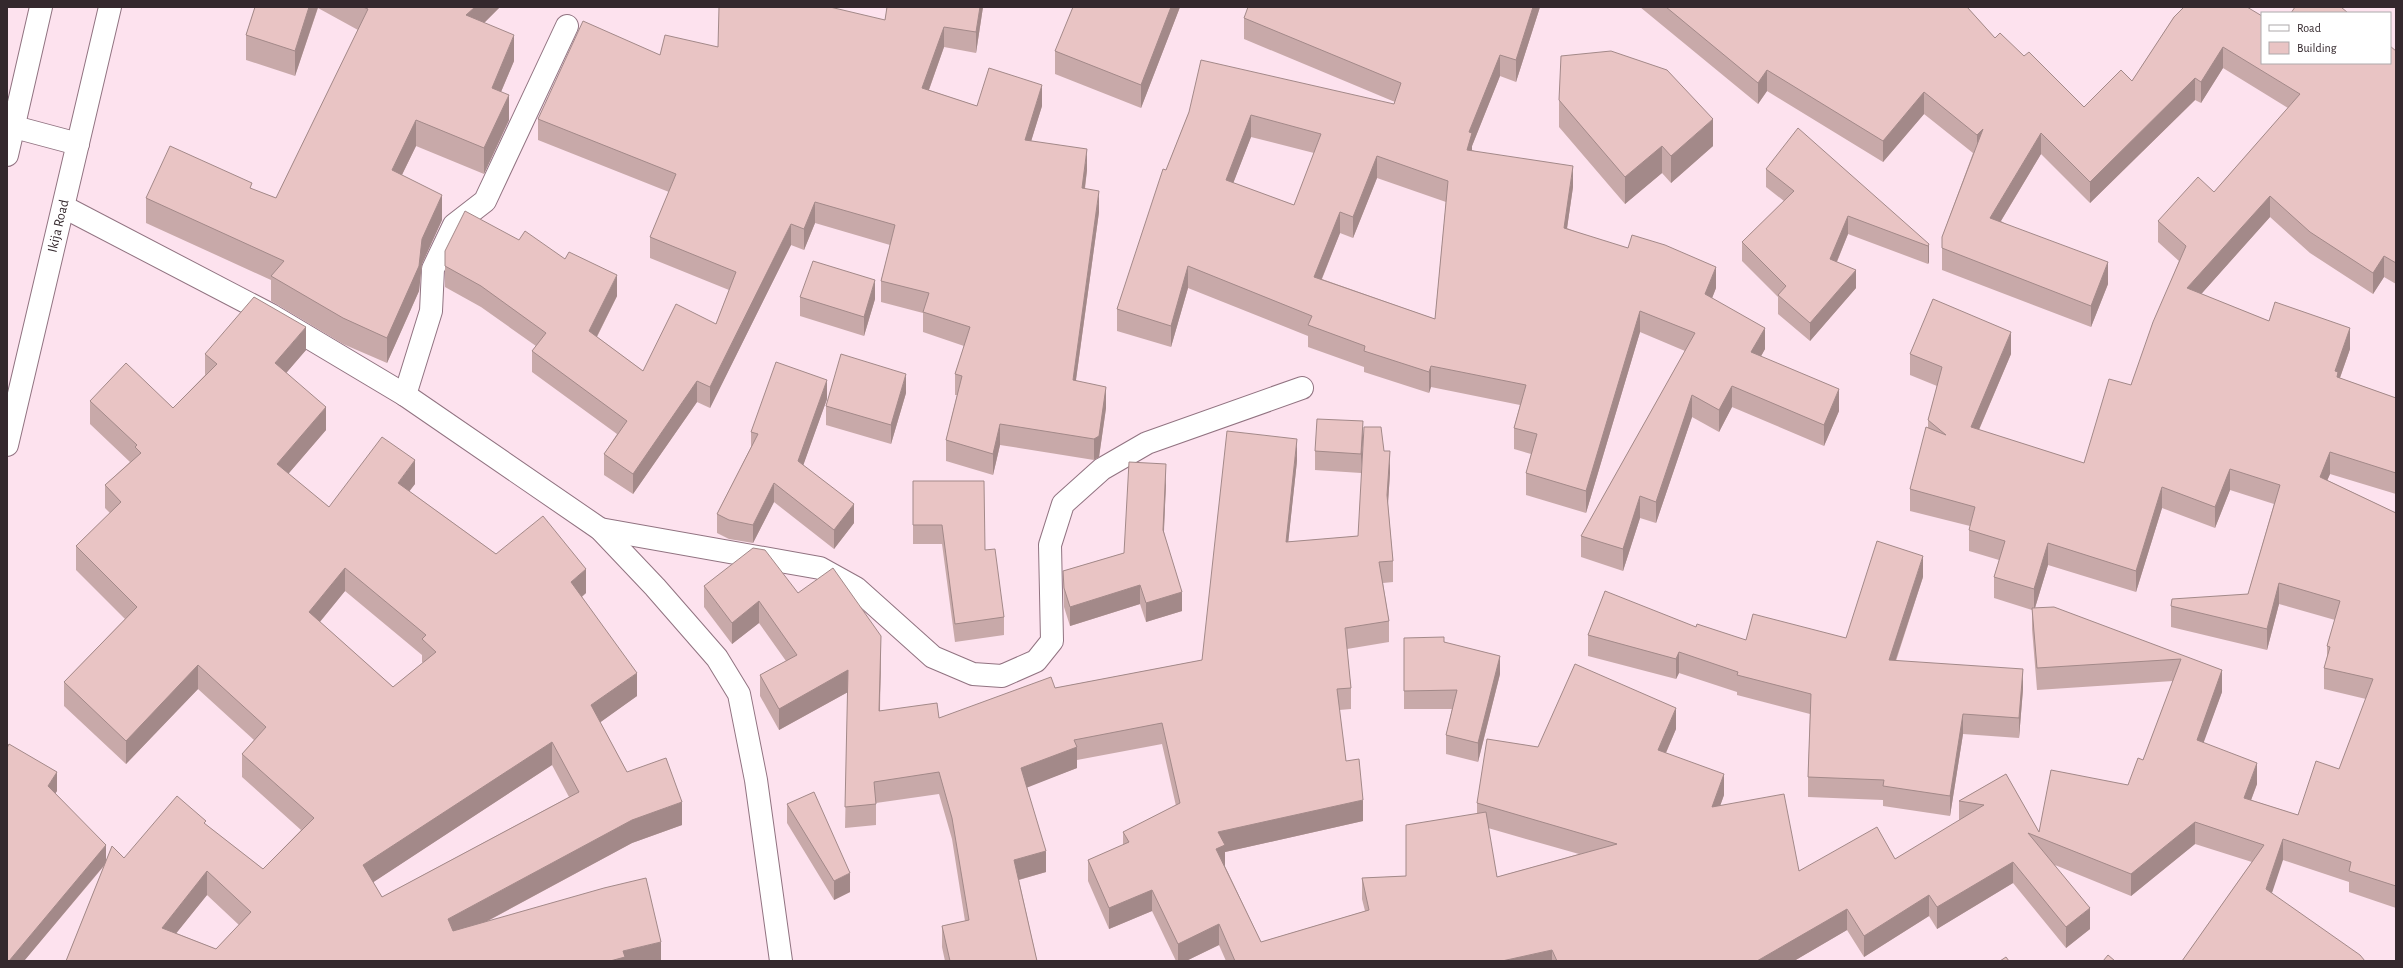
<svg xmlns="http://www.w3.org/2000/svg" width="2403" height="968" viewBox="0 0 2403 968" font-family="'Alegreya Sans',sans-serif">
  <rect width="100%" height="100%" fill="#fde2ee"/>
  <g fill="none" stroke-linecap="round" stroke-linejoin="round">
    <defs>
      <g id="minor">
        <path d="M 7,125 L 78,144"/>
        <path d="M 7,155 L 41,7"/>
        <path d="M 64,207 L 271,315 L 405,395 L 600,529 L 655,587 L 717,658 L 739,694 L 756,780 L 781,961"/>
        <path d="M 405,395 L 431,311 L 433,269 L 454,225 L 485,201 L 567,26"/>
        <path id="s1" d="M 7,445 L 110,7"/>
        <path d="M 600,529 L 820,568 L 856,588 L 933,657 L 973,674 L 1002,676 L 1036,661 L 1052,641 L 1050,545 L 1063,504 L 1102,469 L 1147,443 L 1302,388"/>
      </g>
    </defs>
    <use href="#minor" stroke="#917381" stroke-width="24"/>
    <use href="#minor" stroke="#fff" stroke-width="22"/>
  </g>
  <path fill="#c8a9a9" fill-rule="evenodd" d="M 255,7 L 500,7 L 484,23 L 514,61 L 501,92 L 509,120 L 484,174 L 416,146 L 402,175 L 442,220 L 422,264 L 419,291 L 387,363 L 343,344 L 271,301 L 271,280 L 146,223 L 146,198 L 252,189 L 276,198 L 358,30 L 318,8 L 295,76 L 246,60 L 246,35 Z
    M 887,7 L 983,7 L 976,53 L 944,47 L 929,90 L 977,106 L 1042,106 L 1031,141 L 1087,170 L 1085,189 L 1099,212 L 1076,380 L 1106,408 L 1099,457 L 1094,460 L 1000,445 L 993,475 L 946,461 L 946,440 L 957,395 L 955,395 L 955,374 L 964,346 L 923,332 L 923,313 L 881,302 L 881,281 L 890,245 L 815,223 L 804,250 L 791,245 L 710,408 L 697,402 L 633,494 L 604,475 L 604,454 L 617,434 L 532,372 L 532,351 L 536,346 L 481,307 L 445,287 L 445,266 L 617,296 L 597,337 L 643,371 L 716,324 L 729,290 L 650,258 L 650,237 L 669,192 L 538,140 L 538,119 L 660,55 L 718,47 L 885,20 Z
    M 1180,7 L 1141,108 L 1055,74 L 1055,51 Z
    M 1540,7 L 1516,82 L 1500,76 L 1472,146 L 1472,150 L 1573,187 L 1567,228 L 1716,288 L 1712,298 L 1765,349 L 1761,356 L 1839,411 L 1824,446 L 1732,407 L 1719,432 L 1692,417 L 1656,523 L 1640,518 L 1623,571 L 1581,557 L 1581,536 L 1685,351 L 1640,332 L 1586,513 L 1526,495 L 1526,473 L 1531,454 L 1514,449 L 1514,428 L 1520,405 L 1431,387 L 1429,393 L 1364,372 L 1364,367 L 1308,347 L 1308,336 L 1188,288 L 1171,347 L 1117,331 L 1117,309 L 1166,170 L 1189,112 L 1394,104 L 1395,102 L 1244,39 L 1244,18 ZM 1251,137 L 1314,153 L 1294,205 L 1233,183 ZM 1377,178 L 1446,202 L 1435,319 L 1322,279 L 1340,233 L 1353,238 Z
    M 1640,7 L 1967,7 L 1995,38 L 2024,56 L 2084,107 L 2132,81 L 2174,17 L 2262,63 L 2396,51 L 2396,284 L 2384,277 L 2373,294 L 2310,253 L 2270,217 L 2201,294 L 2269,321 L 2350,349 L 2340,378 L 2396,398 L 2396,494 L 2330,474 L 2327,480 L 2396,513 L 2396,908 L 2349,892 L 2349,882 L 2283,860 L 2182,961 L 2252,862 L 2195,844 L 2131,896 L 2055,865 L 2090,929 L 2066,948 L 2013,883 L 1937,929 L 1929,916 L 1864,957 L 1847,930 L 1794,961 L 1226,961 L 1219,945 L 1186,961 L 1176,961 L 1152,911 L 1109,929 L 1088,881 L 1088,860 L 1123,845 L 1123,832 L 1176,806 L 1162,744 L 1077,760 L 1077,768 L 1026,787 L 1046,872 L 1019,880 L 1037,961 L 945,961 L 942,947 L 942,926 L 965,921 L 952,839 L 939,794 L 876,803 L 876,825 L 845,828 L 848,692 L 779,730 L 760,696 L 760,675 L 786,661 L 759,623 L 732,644 L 704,607 L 704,586 L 798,593 L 881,657 L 880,711 L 939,718 L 1055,688 L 1202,660 L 1297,461 L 1288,542 L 1358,536 L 1384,451 L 1390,473 L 1388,504 L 1393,561 L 1393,582 L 1383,583 L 1389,621 L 1389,642 L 1347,649 L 1351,688 L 1351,709 L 1339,710 L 1346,761 L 1363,821 L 1225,852 L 1225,866 L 1261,942 L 1365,911 L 1362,899 L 1362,878 L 1406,876 L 1477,813 L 1477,803 L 1538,747 L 1676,729 L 1666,753 L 1724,795 L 1720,806 L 1799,871 L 1895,859 L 1959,821 L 1959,801 L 2006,774 L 2039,832 L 2128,785 L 2143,760 L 2173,681 L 2037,690 L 2032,629 L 2032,610 L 1994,598 L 1994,577 L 1999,560 L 1969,551 L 1969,530 L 1970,526 L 1910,511 L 1910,489 L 1928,428 L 1928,420 L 1937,386 L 1910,375 L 1910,354 L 2011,354 L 1979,430 L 2084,463 L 2131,385 L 2179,261 L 2158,242 L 2158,221 L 2214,192 L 2288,108 L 2223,68 L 2201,103 L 2195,100 L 2090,203 L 2041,154 L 2001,221 L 2108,284 L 2091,327 L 1942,270 L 1942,237 L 1973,153 L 1924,114 L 1883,162 L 1767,91 L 1758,104 ZM 2230,490 L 2274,504 L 2248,594 L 2171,606 L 2171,627 L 2267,650 L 2279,604 L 2335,620 L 2327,646 L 2327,657 L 2324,668 L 2324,689 L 2366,699 L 2339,769 L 2298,815 L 2251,800 L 2257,784 L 2203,742 L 2222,692 L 2222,670 L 2035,608 L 2048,565 L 2136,592 L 2162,508 L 2215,528 ZM 1488,828 L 1526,839 L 1579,854 L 1497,877 Z
    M 1559,100 L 1713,146 L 1671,183 L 1662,173 L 1625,204 L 1559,127 Z
    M 1766,169 L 1929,244 L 1929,262 L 1928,264 L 1848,234 L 1837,262 L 1856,288 L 1810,341 L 1778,314 L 1778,297 L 1742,261 L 1742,242 L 1784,201 L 1766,187 Z
    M 800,297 L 875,299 L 864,336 L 800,316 Z
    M 306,350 L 286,373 L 326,430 L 288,474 L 329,507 L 415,484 L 409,491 L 496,554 L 586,593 L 582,597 L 637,696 L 600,722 L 627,772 L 682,825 L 632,843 L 486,922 L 661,961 L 66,961 L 104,866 L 24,961 L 7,961 L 7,748 L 57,791 L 55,793 L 106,861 L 124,858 L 206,825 L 263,869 L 301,830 L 242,777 L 242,754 L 254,740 L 198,689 L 126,764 L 64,706 L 64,682 L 125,619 L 76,570 L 76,546 L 110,513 L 105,508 L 105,485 L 130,462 L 90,424 L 90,401 L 173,408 L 205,375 L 205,354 ZM 345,591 L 422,655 L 422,662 L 423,663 L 393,687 L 320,622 ZM 552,765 L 569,797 L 382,897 L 373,882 ZM 207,895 L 239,925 L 216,949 L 176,933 Z
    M 906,393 L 891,444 L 826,425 L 826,406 Z
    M 827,399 L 803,465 L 854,523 L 834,549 L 774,502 L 753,543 L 729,539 L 717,533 L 717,514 L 751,447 L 751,432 Z
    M 1363,440 L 1361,473 L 1315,470 L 1315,451 Z
    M 913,481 L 985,550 L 1004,617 L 1004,635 L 955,642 L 942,544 L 913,544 Z
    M 1166,483 L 1164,532 L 1182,611 L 1146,622 L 1140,604 L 1070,626 L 1064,607 L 1063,571 L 1124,553 Z
    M 1923,577 L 1896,661 L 2023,689 L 2019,738 L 1963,734 L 1950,816 L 1883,806 L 1883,800 L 1808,797 L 1808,777 L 1810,714 L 1737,695 L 1737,692 L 1679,673 L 1676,679 L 1588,656 L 1588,635 L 1696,627 L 1746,640 L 1846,638 Z
    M 1404,638 L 1444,642 L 1500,674 L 1478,762 L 1446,754 L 1446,735 L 1452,709 L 1404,709 Z
    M 787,804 L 850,892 L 834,900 L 787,823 Z"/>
  <path fill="#a38989" d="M 309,7 L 318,7 L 295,76 L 295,51 Z
    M 475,7 L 500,7 L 466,41 L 466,15 Z
    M 980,7 L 983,7 L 976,53 L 976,32 Z
    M 1171,7 L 1180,7 L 1141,108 L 1141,85 Z
    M 1533,7 L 1540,7 L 1516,82 L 1516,60 Z
    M 944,27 L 944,47 L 922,109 L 922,88 Z
    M 514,35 L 514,61 L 492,113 L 492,88 Z
    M 2223,47 L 2223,68 L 2201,103 L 2201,82 Z
    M 1500,55 L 1500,76 L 1472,146 L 1472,154 L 1467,150 L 1469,132 Z
    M 1767,70 L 1767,91 L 1758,104 L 1758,83 Z
    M 2195,78 L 2195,100 L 2090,203 L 2090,182 Z
    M 1042,85 L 1042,106 L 1025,161 L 1025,140 Z
    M 1924,92 L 1924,114 L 1883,162 L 1883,141 Z
    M 509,95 L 509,120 L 484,174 L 484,148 Z
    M 1251,115 L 1251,137 L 1226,202 L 1226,180 Z
    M 1713,119 L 1713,146 L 1671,183 L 1671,156 Z
    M 416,120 L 416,146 L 392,195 L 392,170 Z
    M 1983,129 L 1977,156 L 1977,135 Z
    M 2041,133 L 2041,154 L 1990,239 L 1990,218 Z
    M 1662,146 L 1662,173 L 1625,204 L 1625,177 Z
    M 1087,149 L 1087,170 L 1082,209 L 1082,188 Z
    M 1377,156 L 1377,178 L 1353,238 L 1353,217 Z
    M 1573,166 L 1573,187 L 1564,249 L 1564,228 Z
    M 1099,191 L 1099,212 L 1073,401 L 1073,380 Z
    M 442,195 L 442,220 L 422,264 L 419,291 L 387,363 L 387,338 L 422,239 Z
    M 2270,196 L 2270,217 L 2187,310 L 2187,288 Z
    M 815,202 L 815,223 L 804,250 L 804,229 Z
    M 1340,212 L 1340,233 L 1314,298 L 1314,277 Z
    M 1848,216 L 1848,234 L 1830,278 L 1830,259 Z
    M 791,224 L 791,245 L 710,408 L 710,387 Z
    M 1929,244 L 1929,262 L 1928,264 L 1928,246 Z
    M 2384,256 L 2384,277 L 2373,294 L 2373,273 Z
    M 2108,262 L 2108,284 L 2091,327 L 2091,306 Z
    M 1188,266 L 1188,288 L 1171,347 L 1171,326 Z
    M 1716,267 L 1716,288 L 1705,316 L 1705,294 Z
    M 1856,270 L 1856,288 L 1810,341 L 1810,323 Z
    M 617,275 L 617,296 L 589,352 L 589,331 Z
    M 875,280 L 875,299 L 864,336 L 864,317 Z
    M 1640,311 L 1640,332 L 1586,513 L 1586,491 Z
    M 306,327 L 306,350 L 275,386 L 275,363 Z
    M 1765,328 L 1765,349 L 1751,374 L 1751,352 Z
    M 2350,328 L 2350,349 L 2338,383 L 2335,371 Z
    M 2011,332 L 2011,354 L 1971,448 L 1971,427 Z
    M 1431,366 L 1431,387 L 1429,393 L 1429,372 Z
    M 906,374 L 906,393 L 891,444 L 891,425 Z
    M 827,380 L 827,399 L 798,480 L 798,461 Z
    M 697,381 L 697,402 L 633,494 L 633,474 Z
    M 1732,386 L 1732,407 L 1719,432 L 1719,410 Z
    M 1106,387 L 1106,408 L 1099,457 L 1094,460 L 1094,439 Z
    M 1839,389 L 1839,411 L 1824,446 L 1824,425 Z
    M 1692,395 L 1692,417 L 1656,523 L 1656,502 Z
    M 326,407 L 326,430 L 277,487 L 277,464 Z
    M 1363,421 L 1363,440 L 1361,473 L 1361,454 Z
    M 1000,424 L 1000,445 L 993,475 L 993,454 Z
    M 1297,439 L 1297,461 L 1286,563 L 1286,542 Z
    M 1390,451 L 1390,473 L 1387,517 L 1387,495 Z
    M 2330,452 L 2330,474 L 2320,498 L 2320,477 Z
    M 415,460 L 415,484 L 398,506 L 398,483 Z
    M 1166,464 L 1166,483 L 1163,549 L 1163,530 Z
    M 2230,469 L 2230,490 L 2215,528 L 2215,507 Z
    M 774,483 L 774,502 L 753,543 L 753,525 Z
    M 2162,487 L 2162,508 L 2136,592 L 2136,571 Z
    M 1640,496 L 1640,518 L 1623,571 L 1623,549 Z
    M 854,504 L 854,523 L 834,549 L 834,530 Z
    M 2048,543 L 2048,565 L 2034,611 L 2034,589 Z
    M 1923,556 L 1923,577 L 1889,680 L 1889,660 Z
    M 345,568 L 345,591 L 309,635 L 309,612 Z
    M 586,569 L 586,593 L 571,605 L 571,582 Z
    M 2279,583 L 2279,604 L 2267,650 L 2267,629 Z
    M 1140,585 L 1140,604 L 1070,626 L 1070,607 Z
    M 1182,592 L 1182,611 L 1146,622 L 1146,603 Z
    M 759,601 L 759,623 L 732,644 L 732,623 Z
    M 881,636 L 881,657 L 879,732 L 879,711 Z
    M 1679,652 L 1679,673 L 1676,679 L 1676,659 Z
    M 1500,656 L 1500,674 L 1478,762 L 1478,743 Z
    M 198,665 L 198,689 L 126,764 L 126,741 Z
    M 2023,669 L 2023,689 L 2019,738 L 2019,718 Z
    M 848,670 L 848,692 L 779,730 L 779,709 Z
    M 2222,670 L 2222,692 L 2197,761 L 2197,740 Z
    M 637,673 L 637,696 L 591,729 L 591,705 Z
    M 1676,708 L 1676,729 L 1658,771 L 1658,750 Z
    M 1963,714 L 1963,734 L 1950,816 L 1950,796 Z
    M 552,742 L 552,765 L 363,889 L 363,865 Z
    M 1077,747 L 1077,768 L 1021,790 L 1021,768 Z
    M 2257,763 L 2257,784 L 2244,819 L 2244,798 Z
    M 57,772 L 57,791 L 48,805 L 48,786 Z
    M 1724,774 L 1724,795 L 1712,828 L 1712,807 Z
    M 1363,800 L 1363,821 L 1225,852 L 1225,866 L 1216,871 L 1216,849 L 1218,832 Z
    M 682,802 L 682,825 L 632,843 L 448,942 L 448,919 L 632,820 Z
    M 2195,822 L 2195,844 L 2131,896 L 2131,874 Z
    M 2283,839 L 2283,860 L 2266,911 L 2266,889 Z
    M 106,845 L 106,863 L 24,961 L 9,961 Z
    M 1046,851 L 1046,872 L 1014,881 L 1014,860 Z
    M 2013,862 L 2013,883 L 1937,929 L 1937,907 Z
    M 207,871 L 207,895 L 162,951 L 162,928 Z
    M 850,873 L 850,892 L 834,900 L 834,881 Z
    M 1152,890 L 1152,911 L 1109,929 L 1109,908 Z
    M 1929,895 L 1929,916 L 1864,957 L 1864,936 Z
    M 2090,908 L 2090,929 L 2066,948 L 2066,927 Z
    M 1847,909 L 1847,930 L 1794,961 L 1757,961 Z
    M 1219,924 L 1219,945 L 1186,961 L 1178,961 L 1178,944 Z
    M 661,942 L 661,961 L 610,961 L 623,951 Z
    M 1552,950 L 1552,961 L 1502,961 Z"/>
  <path fill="#e9c4c4" stroke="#a38989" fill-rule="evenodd" d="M 255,7 L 309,7 L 295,51 L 246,35 Z
    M 363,7 L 475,7 L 466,15 L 514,35 L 492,88 L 509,95 L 484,148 L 416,120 L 392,170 L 442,195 L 422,239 L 419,266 L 387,338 L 343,318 L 271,276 L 284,261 L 146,198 L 170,146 L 252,183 L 250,188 L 276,198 L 368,9 Z
    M 719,7 L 830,7 L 885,20 L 887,7 L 980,7 L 976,32 L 944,27 L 922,88 L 977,106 L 989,68 L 1042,85 L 1025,140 L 1087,149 L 1082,188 L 1099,191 L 1073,380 L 1106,387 L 1099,436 L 1094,439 L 1000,424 L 993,454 L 946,440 L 962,376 L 955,374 L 970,327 L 923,312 L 929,293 L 881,281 L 895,225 L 815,202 L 804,229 L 791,224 L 710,387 L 697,381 L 633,474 L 604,454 L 627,421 L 532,351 L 546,333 L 481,286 L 445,266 L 445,251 L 465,211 L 519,240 L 525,231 L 565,259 L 569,252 L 617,275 L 589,331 L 643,371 L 676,304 L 716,324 L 736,272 L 650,237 L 676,174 L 538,119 L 583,21 L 660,55 L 665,35 L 718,47 Z
    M 1073,7 L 1171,7 L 1141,85 L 1055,51 Z
    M 1248,7 L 1533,7 L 1516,60 L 1500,55 L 1469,132 L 1472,133 L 1467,150 L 1573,166 L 1564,228 L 1628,248 L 1632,235 L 1665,245 L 1716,267 L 1705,294 L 1765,328 L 1751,352 L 1839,389 L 1824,425 L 1732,386 L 1719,410 L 1692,395 L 1656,502 L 1640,496 L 1623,549 L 1581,536 L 1695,333 L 1640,311 L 1586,491 L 1526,473 L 1537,434 L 1514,428 L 1526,385 L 1431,366 L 1429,372 L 1364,351 L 1365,346 L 1308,325 L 1312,316 L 1188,266 L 1171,326 L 1117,309 L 1163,169 L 1166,170 L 1189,112 L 1201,60 L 1394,104 L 1401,83 L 1244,18 ZM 1251,115 L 1321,134 L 1294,205 L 1226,180 ZM 1377,156 L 1448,181 L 1435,319 L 1314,277 L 1340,212 L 1353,217 Z
    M 1666,7 L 1967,7 L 1995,38 L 2000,33 L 2024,56 L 2029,52 L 2084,107 L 2121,70 L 2132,81 L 2174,17 L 2184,7 L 2247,7 L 2262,16 L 2262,63 L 2390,63 L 2390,46 L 2396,51 L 2396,263 L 2384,256 L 2373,273 L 2310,232 L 2270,196 L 2187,288 L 2269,321 L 2275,302 L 2350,328 L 2335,371 L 2338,372 L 2337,377 L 2396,398 L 2396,473 L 2330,452 L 2320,477 L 2396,513 L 2396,886 L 2349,871 L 2351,862 L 2283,839 L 2266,889 L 2360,955 L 2365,961 L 2182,961 L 2264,845 L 2195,822 L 2131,874 L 2028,833 L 2090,908 L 2066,927 L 2013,862 L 1937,907 L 1929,895 L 1864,936 L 1847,909 L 1757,961 L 1557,961 L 1552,950 L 1502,961 L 1235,961 L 1219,924 L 1178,944 L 1152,890 L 1109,908 L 1088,860 L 1129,842 L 1123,832 L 1180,803 L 1162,723 L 1074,740 L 1077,747 L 1021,768 L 1046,851 L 1014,860 L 1037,961 L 950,961 L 942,926 L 969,920 L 952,818 L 939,772 L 874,782 L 876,804 L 845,807 L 848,670 L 779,709 L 760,675 L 797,655 L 759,601 L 732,623 L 704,586 L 753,548 L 765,550 L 798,593 L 833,568 L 881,636 L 879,711 L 937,703 L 939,718 L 1051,677 L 1055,688 L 1202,660 L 1227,431 L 1297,439 L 1286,542 L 1358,536 L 1364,427 L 1381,427 L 1384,451 L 1390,451 L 1387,495 L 1393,561 L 1379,562 L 1389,621 L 1345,628 L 1351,688 L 1337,689 L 1346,761 L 1359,759 L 1363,800 L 1218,832 L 1225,845 L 1216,849 L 1261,942 L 1369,910 L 1362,878 L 1406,876 L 1406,825 L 1486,812 L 1497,877 L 1617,844 L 1477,803 L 1487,739 L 1538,747 L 1575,664 L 1676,708 L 1658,750 L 1724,774 L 1712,807 L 1784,794 L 1799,871 L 1877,827 L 1895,859 L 1984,805 L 1959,801 L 2006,774 L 2039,832 L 2051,770 L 2128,785 L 2138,758 L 2143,760 L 2181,659 L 2037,668 L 2032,608 L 2054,607 L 2222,670 L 2197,740 L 2257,763 L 2244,798 L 2298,815 L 2316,761 L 2339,769 L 2373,679 L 2324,668 L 2330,647 L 2327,646 L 2340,601 L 2279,583 L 2267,629 L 2171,606 L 2172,599 L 2248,594 L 2280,485 L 2230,469 L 2215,507 L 2162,487 L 2136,571 L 2048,543 L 2034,589 L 1994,577 L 2005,541 L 1969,530 L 1975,507 L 1910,489 L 1926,427 L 1946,435 L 1928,420 L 1942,367 L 1910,354 L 1933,299 L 2011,332 L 1971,427 L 2084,463 L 2109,379 L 2131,385 L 2153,322 L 2186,246 L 2158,221 L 2198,177 L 2214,192 L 2300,94 L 2223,47 L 2201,82 L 2195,78 L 2090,182 L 2041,133 L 1990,218 L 2108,262 L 2091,306 L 1942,248 L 1942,237 L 1983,129 L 1977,135 L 1924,92 L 1883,141 L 1767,70 L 1758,83 Z
    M 2295,7 L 2341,7 L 2348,13 L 2291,13 Z
    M 1611,51 L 1667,70 L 1713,119 L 1671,156 L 1662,146 L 1625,177 L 1559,100 L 1561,56 Z
    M 1798,128 L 1929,244 L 1928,246 L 1848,216 L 1830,259 L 1856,270 L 1810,323 L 1778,295 L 1786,286 L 1742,242 L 1794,191 L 1766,169 Z
    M 813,261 L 875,280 L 864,317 L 800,297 Z
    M 254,297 L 306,327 L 275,363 L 326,407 L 277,464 L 329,507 L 382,437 L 415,460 L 398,483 L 496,554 L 543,516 L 586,569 L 571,582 L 637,673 L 591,705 L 627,772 L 666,758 L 682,802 L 632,820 L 448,919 L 453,931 L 604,888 L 646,878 L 661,942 L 623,951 L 625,957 L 610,961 L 66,961 L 112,846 L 124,858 L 177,796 L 206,821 L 204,823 L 263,869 L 314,818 L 242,754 L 266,727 L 198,665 L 126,741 L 64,682 L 137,607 L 76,546 L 121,502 L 105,485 L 141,453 L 135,447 L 137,445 L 90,401 L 126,363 L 173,408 L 217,364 L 205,354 ZM 345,568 L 426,635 L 422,639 L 436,652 L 393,687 L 309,612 ZM 552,742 L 579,792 L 382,897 L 363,865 ZM 207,871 L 251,912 L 216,949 L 162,928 Z
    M 841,354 L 906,374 L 891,425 L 826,406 Z
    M 776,362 L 827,380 L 798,461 L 854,504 L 834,530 L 774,483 L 753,525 L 729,520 L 717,514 L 758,434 L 751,432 Z
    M 1317,419 L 1363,421 L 1361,454 L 1315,451 Z
    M 1129,462 L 1166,464 L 1163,530 L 1182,592 L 1146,603 L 1140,585 L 1070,607 L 1064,588 L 1063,571 L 1124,553 Z
    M 913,481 L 984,481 L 985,550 L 995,549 L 1004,617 L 955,624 L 942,525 L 913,525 Z
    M 1877,541 L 1923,556 L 1889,660 L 2023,669 L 2019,718 L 1963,714 L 1950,796 L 1883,786 L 1884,780 L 1808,777 L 1811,694 L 1737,675 L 1738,672 L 1679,652 L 1676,659 L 1588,635 L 1605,591 L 1696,627 L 1697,624 L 1746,640 L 1753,614 L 1846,638 Z
    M 1444,637 L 1444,642 L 1500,656 L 1478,743 L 1446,735 L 1457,690 L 1404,691 L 1404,638 Z
    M 9,744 L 57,772 L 48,786 L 106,845 L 9,961 L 7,961 L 7,748 Z
    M 814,792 L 850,873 L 834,881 L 787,804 Z
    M 2108,955 L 2115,961 L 2103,961 Z
    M 2006,957 L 2009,961 L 2000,961 Z"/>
  <g text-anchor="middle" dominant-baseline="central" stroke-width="3" stroke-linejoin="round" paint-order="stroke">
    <g font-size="14" fill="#34282d" stroke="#fff">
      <text stroke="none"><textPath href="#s1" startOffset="225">Ikija Road</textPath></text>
    </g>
  </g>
  <rect width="2403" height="968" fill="none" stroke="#34282d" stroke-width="16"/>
  <rect x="2261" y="12" width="130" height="52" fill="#ffffff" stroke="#aea9ab"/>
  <rect x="2269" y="25" width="20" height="6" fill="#ffffff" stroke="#aea9ab"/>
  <text x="2297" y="32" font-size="12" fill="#34282d">Road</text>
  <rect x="2269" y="42" width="20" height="12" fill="#e9c4c4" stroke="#aea9ab"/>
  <text x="2297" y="52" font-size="12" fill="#34282d">Building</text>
</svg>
